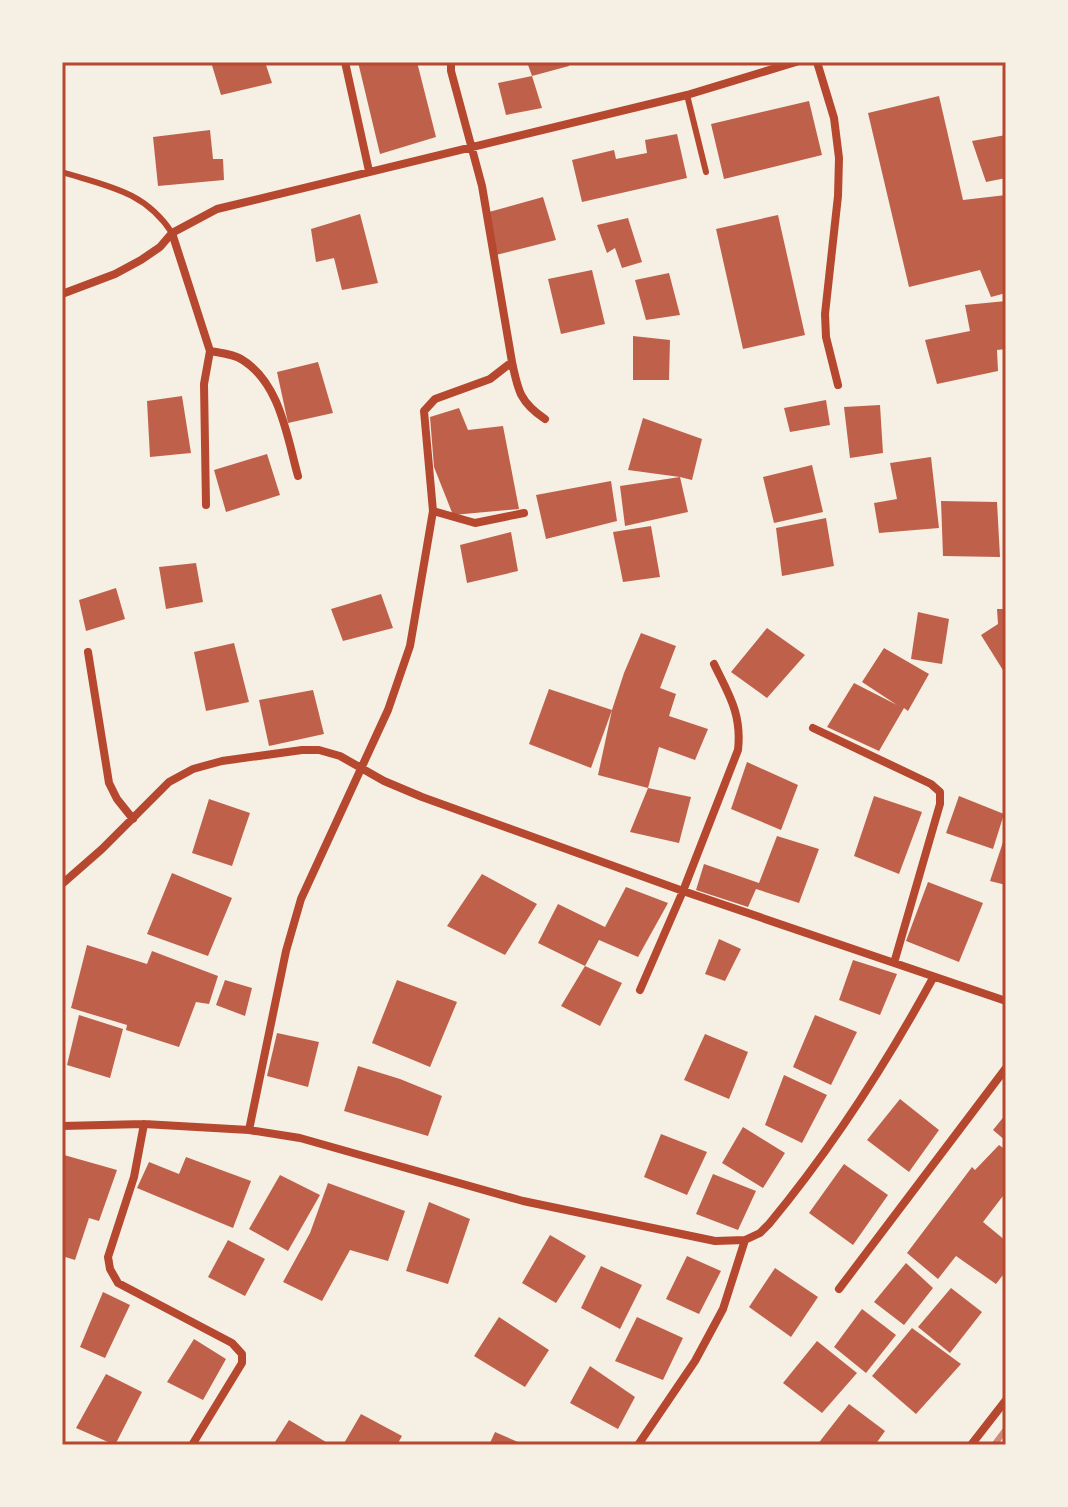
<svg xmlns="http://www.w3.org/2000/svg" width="1068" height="1507" viewBox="0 0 1068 1507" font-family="'Source Sans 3',sans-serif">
  <rect width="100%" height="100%" fill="#f6efe4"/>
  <path fill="#bf614a" d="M 211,62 L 265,62 L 272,83 L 221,95 Z
    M 358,62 L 417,62 L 436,137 L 380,154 Z
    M 527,62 L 568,62 L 569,66 L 532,76 Z
    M 532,76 L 542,108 L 506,115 L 498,83 Z
    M 939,96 L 963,200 L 1006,195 L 1006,293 L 991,297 L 980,270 L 909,287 L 868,113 Z
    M 809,101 L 822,155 L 724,179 L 711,124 Z
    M 210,130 L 213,159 L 223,159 L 224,180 L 158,186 L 153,137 Z
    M 677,134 L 687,178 L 582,202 L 572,160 L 614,150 L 616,159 L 647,153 L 645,140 Z
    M 1006,135 L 1006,178 L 986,182 L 972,141 Z
    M 543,197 L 556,240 L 496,255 L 489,212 Z
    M 360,214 L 378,283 L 342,290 L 334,258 L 316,262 L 311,229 Z
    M 778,215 L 805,335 L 743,349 L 716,229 Z
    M 628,218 L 642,262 L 622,268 L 615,248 L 607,253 L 597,225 Z
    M 592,270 L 605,324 L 561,334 L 548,279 Z
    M 669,273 L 680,315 L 646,320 L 635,280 Z
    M 1006,301 L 1006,349 L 997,350 L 998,371 L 937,384 L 925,340 L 970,331 L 965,305 Z
    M 633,336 L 670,340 L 669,380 L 633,380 Z
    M 318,362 L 333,413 L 288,423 L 277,372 Z
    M 182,396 L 191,453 L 150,457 L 147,401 Z
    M 826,400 L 830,425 L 790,432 L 784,408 Z
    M 880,405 L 883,453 L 850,458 L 844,407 Z
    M 459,408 L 468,430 L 503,426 L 519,509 L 453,515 L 434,467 L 430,417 Z
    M 643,418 L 702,439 L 692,480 L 680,477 L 688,512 L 625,526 L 620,486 L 680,477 L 628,470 Z
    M 267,454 L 280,495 L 226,512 L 214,470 Z
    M 931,457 L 939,528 L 879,533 L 874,503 L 897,499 L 890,463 Z
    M 812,465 L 823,512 L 774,523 L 763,477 Z
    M 611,481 L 617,521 L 546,539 L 536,495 Z
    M 941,501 L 997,502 L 1000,557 L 943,556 Z
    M 826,518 L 834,566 L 782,576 L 776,528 Z
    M 651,526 L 660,577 L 623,582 L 613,532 Z
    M 511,532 L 518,571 L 467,583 L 460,545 Z
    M 196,563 L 203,602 L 166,609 L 159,567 Z
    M 116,588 L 125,619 L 86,631 L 79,600 Z
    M 381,594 L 393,628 L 343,641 L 331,609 Z
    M 997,609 L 1006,609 L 1006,675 L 981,635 L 998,624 Z
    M 918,612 L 949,619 L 942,664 L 911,659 Z
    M 767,628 L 805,655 L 767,698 L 731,672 Z
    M 641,633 L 676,646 L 660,688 L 676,694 L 669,716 L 708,729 L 695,760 L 659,747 L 648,788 L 598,775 L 612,710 L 591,768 L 529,744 L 549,689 L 612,710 L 624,673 Z
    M 234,643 L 249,702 L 206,711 L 194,652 Z
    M 884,648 L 929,674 L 908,711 L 904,708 L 879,751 L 827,727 L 854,683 L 897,705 L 862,682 Z
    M 313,690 L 324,734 L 269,746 L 259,700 Z
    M 747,762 L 798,785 L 781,830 L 731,809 Z
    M 648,788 L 691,797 L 679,843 L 630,832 Z
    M 874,796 L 922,812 L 899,874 L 854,856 Z
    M 959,796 L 1004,814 L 993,849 L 946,833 Z
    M 209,799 L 250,813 L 232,866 L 192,853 Z
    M 1006,833 L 1006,885 L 990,881 Z
    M 777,836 L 819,849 L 799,903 L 756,889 L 748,907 L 696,890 L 704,864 L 759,883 Z
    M 172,873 L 232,898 L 208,956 L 147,934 Z
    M 482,874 L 537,904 L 505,955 L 447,926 Z
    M 928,882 L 983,903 L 959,962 L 906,941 Z
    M 626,887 L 668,903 L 638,957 L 599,940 L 585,966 L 538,943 L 558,904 L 605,927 Z
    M 719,939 L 741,949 L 725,981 L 705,974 Z
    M 87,945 L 147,964 L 152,951 L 218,976 L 209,1004 L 196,1002 L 179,1047 L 126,1030 L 127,1025 L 71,1008 Z
    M 853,960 L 897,974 L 880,1015 L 839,1000 Z
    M 585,966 L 622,983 L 600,1026 L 561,1006 Z
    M 225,980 L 252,988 L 245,1016 L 216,1005 Z
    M 397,980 L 457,1002 L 430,1067 L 372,1043 Z
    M 79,1015 L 123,1029 L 110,1078 L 67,1065 Z
    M 815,1015 L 857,1032 L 831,1085 L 793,1067 Z
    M 277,1033 L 319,1042 L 308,1087 L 267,1076 Z
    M 705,1034 L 748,1052 L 729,1099 L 684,1080 Z
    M 358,1066 L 400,1079 L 442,1096 L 428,1136 L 344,1111 Z
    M 784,1075 L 827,1095 L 802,1143 L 765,1125 Z
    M 900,1099 L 939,1130 L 909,1172 L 867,1140 Z
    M 1006,1114 L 1006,1141 L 993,1130 Z
    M 743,1127 L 785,1153 L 763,1188 L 722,1163 Z
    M 661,1134 L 707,1152 L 687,1195 L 644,1177 Z
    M 999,1145 L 1006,1150 L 1006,1192 L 983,1222 L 1006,1241 L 1006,1271 L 996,1284 L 956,1256 L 938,1279 L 907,1253 L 972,1167 L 975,1170 Z
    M 64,1155 L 117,1170 L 99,1221 L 89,1218 L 75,1260 L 62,1256 Z
    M 186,1157 L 251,1181 L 233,1228 L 137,1188 L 149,1162 L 179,1174 Z
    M 844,1164 L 888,1195 L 853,1245 L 809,1213 Z
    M 713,1174 L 756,1191 L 738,1230 L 696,1214 Z
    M 280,1175 L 320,1195 L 288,1251 L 249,1229 Z
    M 328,1183 L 405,1211 L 388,1261 L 350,1250 L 322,1301 L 283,1282 L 310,1233 Z
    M 429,1202 L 470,1219 L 448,1284 L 406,1271 Z
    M 550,1235 L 586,1256 L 556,1303 L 522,1283 Z
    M 228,1240 L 265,1259 L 245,1296 L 208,1277 Z
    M 687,1256 L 721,1271 L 699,1314 L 666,1299 Z
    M 906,1263 L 933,1288 L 904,1325 L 874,1302 Z
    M 601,1266 L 642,1285 L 620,1329 L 581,1308 Z
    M 775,1268 L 818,1297 L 791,1337 L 749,1307 Z
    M 951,1288 L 982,1312 L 950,1353 L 918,1327 Z
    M 103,1292 L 130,1305 L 105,1358 L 80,1347 Z
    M 862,1309 L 896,1335 L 866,1373 L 834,1347 Z
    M 499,1317 L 549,1350 L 525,1387 L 474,1356 Z
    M 637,1317 L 683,1338 L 663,1380 L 615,1361 Z
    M 912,1328 L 961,1364 L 916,1414 L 872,1376 Z
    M 194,1339 L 226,1359 L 203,1400 L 167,1382 Z
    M 817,1341 L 857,1373 L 822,1413 L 783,1383 Z
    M 590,1366 L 635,1397 L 618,1429 L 570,1403 Z
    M 106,1374 L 142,1392 L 115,1445 L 76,1428 Z
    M 849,1404 L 885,1431 L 875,1445 L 817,1445 Z
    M 361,1414 L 402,1436 L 397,1445 L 343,1445 Z
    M 289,1420 L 331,1445 L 273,1445 Z
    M 495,1432 L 525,1445 L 489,1445 Z"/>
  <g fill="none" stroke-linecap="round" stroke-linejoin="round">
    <path stroke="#b5482f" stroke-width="6" d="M 687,95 L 706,172
      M 62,172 C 107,186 145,191 172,233"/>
    <path stroke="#b5482f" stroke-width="8" d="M 345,62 L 369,171
      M 817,62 L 834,118 L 839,158 L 838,196 L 825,314 L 826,337 L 838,385
      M 172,233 L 210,351 L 204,384 L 206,505
      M 62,294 L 115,274 L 141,260 L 160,247 L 172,233 L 217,209 L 687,95 L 796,62
      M 210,351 C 220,353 233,354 241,359 C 280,382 287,437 298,476
      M 512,362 C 518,391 520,402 545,419
      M 433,511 L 475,523 L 524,513
      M 88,652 L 109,783 L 117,799 L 133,819
      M 813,728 L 931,784 L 940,792 L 940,804 L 894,963
      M 62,884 L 102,849 L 169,782 L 193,769 L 222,761 L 302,750 L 319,750 L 340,756 L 384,781 L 422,797 L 683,891 L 1006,1001
      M 640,990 L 683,891 L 738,750 C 742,714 729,695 714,664
      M 144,1124 L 134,1177 L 108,1257 L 110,1269 L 118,1283 L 232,1343 L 242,1354 L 242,1363 L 192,1445
      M 62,1126 L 144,1124 L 249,1130 L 300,1138 L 523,1201 L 715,1241 L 745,1240 L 760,1233 L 769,1224 C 832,1148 886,1064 933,978
      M 249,1130 L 286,951 L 301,899 L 388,710 L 410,646 L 433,511 L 424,411 L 435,399 L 490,379 L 512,362 L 482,186 L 451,71 L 451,62
      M 839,1289 L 1006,1068
      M 638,1445 L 695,1361 L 723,1309 L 745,1240
      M 971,1445 L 1006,1400"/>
    <path stroke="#cf8b77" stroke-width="6" d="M 994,1445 L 1006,1429"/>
  </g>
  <rect width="1068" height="1507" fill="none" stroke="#f6efe4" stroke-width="128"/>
  <rect x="64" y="64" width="940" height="1379" fill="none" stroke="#b5482f" stroke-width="3"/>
</svg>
